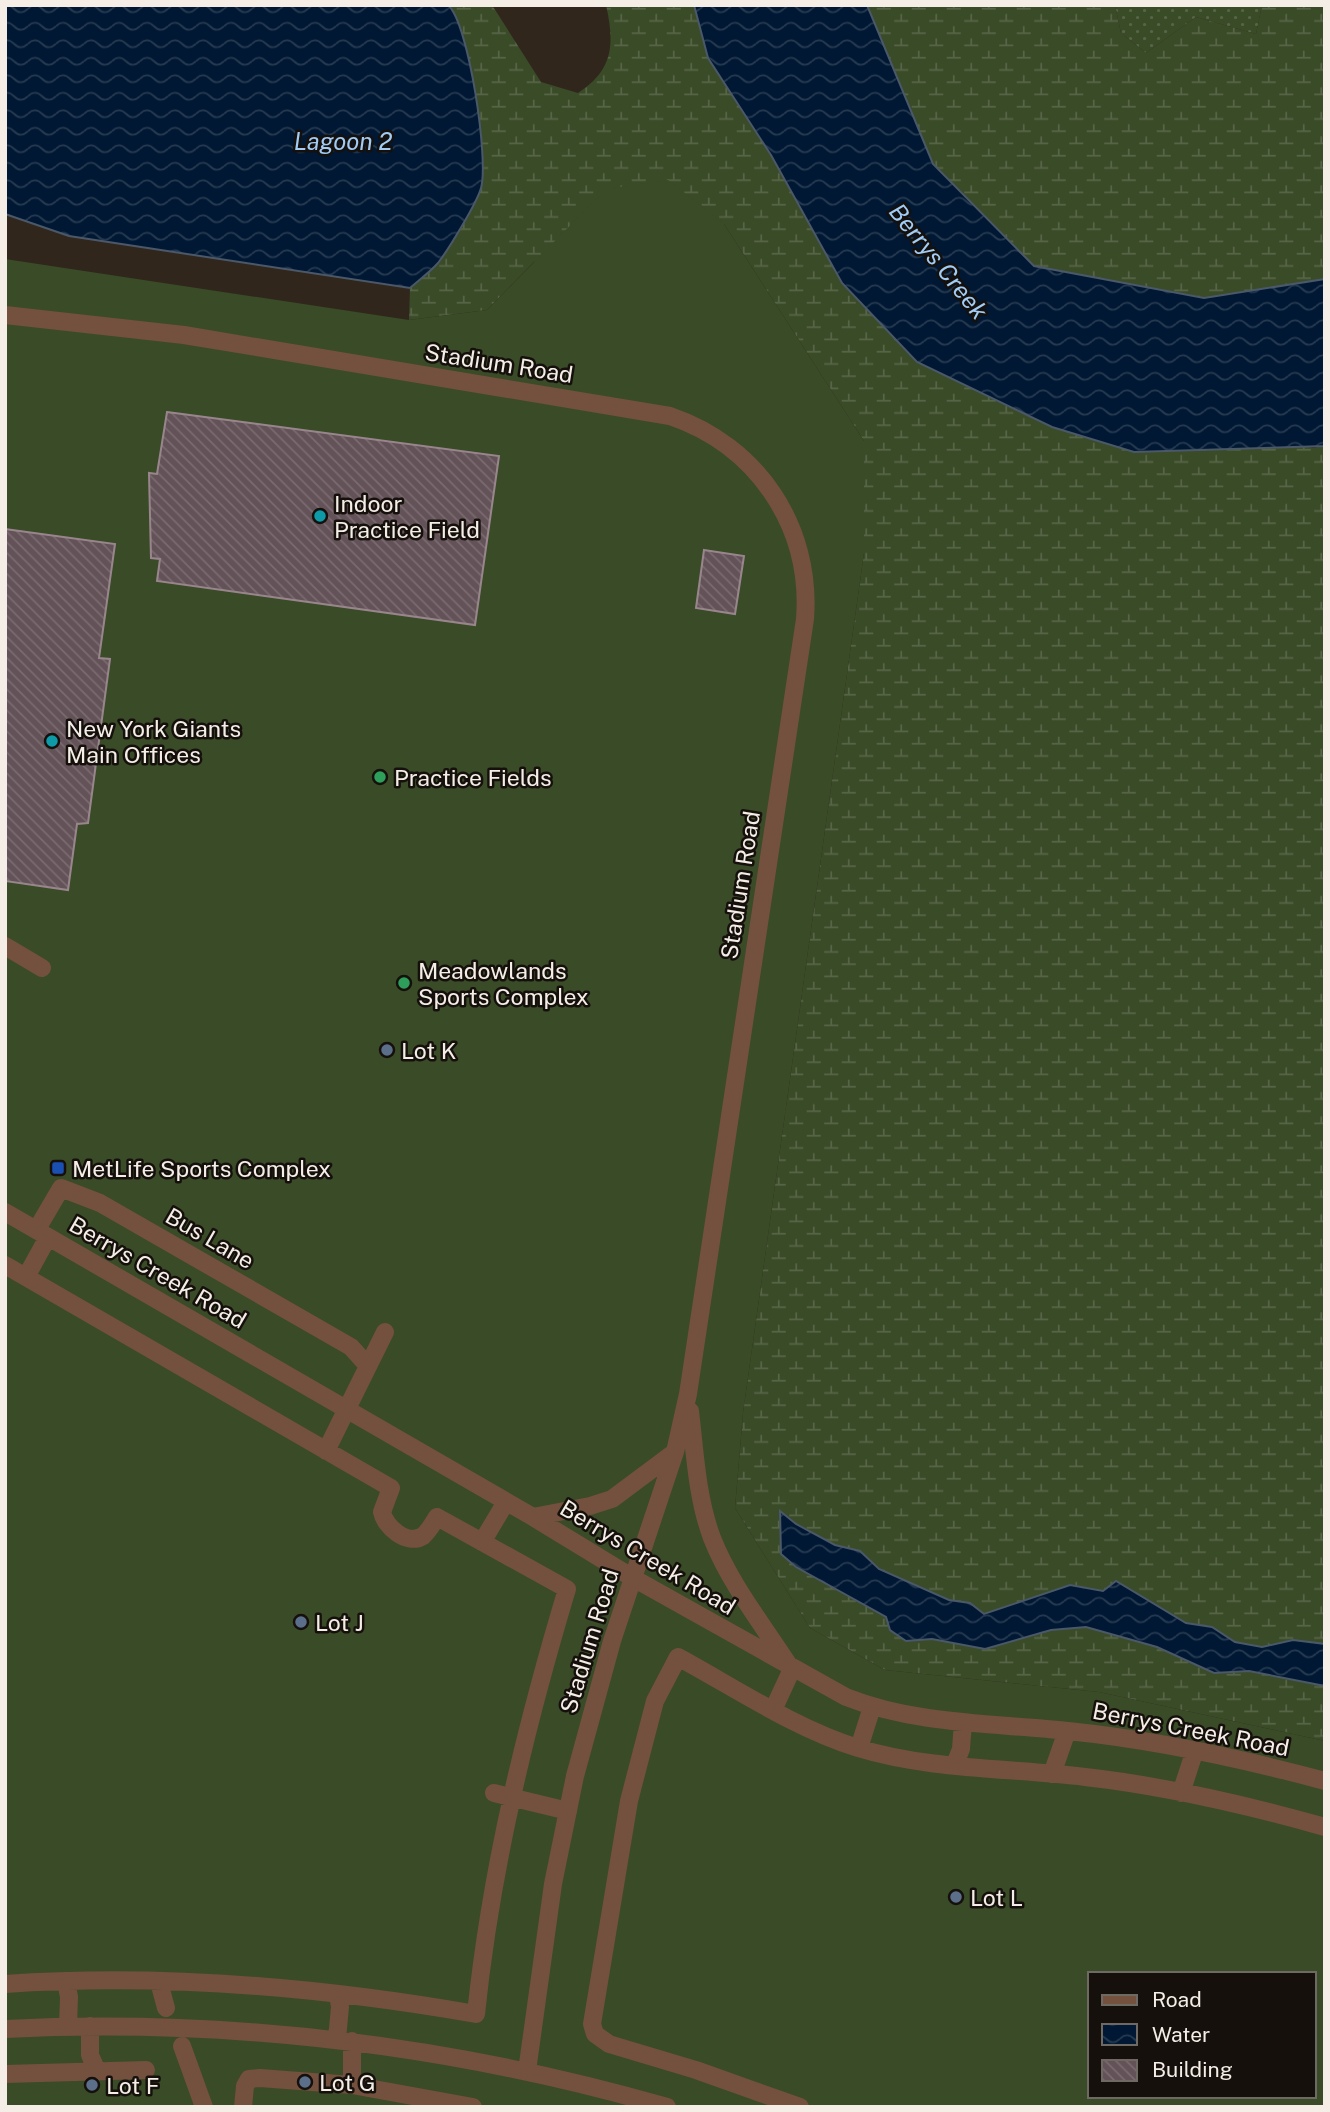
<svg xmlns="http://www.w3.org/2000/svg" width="1330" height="2112" viewBox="0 0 1330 2112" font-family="'Public Sans',sans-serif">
  <defs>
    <pattern id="grass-dots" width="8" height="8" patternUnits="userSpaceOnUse" patternTransform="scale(1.75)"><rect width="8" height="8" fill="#3a4b28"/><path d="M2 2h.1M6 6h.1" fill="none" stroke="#576547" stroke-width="1.8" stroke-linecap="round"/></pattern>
    <pattern id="wetland-marsh" width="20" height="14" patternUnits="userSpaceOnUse" patternTransform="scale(1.75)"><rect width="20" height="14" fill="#3a4b28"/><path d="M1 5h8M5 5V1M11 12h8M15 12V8" fill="none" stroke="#576547"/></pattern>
    <pattern id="water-waves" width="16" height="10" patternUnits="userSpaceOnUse" patternTransform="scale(1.75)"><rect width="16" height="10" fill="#001833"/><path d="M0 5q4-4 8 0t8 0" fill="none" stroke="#263a51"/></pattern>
    <pattern id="building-back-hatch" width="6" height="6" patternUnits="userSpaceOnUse" patternTransform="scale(1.75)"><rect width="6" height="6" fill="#635258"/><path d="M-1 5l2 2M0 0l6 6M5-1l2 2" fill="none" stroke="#7a6b70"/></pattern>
  </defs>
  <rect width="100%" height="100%" fill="#31261c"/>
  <path fill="url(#grass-dots)" d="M 1115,5 L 1262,5 L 1256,34 L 1196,17 L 1146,53 L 1121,33 Z"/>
  <path fill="url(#wetland-marsh)" d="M 448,5 L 492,5 L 541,82 L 578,93 C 613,70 615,45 606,5 L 694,5 L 708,58 L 771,155 L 917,362 L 976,390 L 1313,448 L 1325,446 L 1325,1741 L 1099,1692 L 885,1670 L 810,1628 L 735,1508 L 743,1413 L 864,553 L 864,441 L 724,224 L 534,262 L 487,310 L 409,320 L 410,288 C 419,280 430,272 438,263 C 448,250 477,203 481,188 C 489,161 469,23 448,5 Z
    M 867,5 L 1115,5 L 1121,33 L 1146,53 L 1196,17 L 1256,34 L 1262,5 L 1325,5 L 1325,279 L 1204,298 L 1034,266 L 933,164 Z"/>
  <path fill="#3a4b28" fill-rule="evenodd" d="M 668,180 L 724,224 L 864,441 L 864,553 L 743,1413 L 735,1508 L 810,1628 L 885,1670 L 1099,1692 L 1325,1741 L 1325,2107 L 5,2107 L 5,259 L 409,320 L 487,310 L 606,189 ZM 1090,1974 L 1314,1974 L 1314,2096 L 1090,2096 Z"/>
  <path fill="url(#water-waves)" stroke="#4a5869" stroke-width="2" d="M 5,5 L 448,5 C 469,23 489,161 481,188 C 477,203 448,250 438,263 C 430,272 419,280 410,288 L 69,236 L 5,214 Z
    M 694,5 L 867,5 L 933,164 L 1034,266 L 1204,298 L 1325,279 L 1325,446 L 1134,452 L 1052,427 L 917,362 L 842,283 L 771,155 L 708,58 Z
    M 780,1511 L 796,1524 L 835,1545 L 860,1551 L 879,1569 L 949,1600 L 970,1603 L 984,1614 L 1070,1585 L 1103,1591 L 1116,1581 L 1186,1623 L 1212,1627 L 1235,1642 L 1262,1647 L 1293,1640 L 1325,1644 L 1325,1686 L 1249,1671 L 1214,1673 L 1157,1647 L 1086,1627 L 1051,1630 L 985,1649 L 932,1639 L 906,1641 L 890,1630 L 886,1617 L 796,1567 L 781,1554 Z"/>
  <path fill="url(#building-back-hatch)" stroke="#99868d" stroke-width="2" d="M 167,412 L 499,456 L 475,625 L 157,581 L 160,559 L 151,558 L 149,473 L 157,474 Z
    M 5,529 L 115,544 L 99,658 L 110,659 L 88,823 L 77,824 L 68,890 L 5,881 Z
    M 704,550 L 744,556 L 735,614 L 696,608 Z"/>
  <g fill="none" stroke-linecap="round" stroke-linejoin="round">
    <path stroke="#74503e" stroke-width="18" d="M 5,315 L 184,335 L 670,416 C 758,446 812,527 805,619 L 688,1394 L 675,1452 L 612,1641 L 575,1776 L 553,1884 L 527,2071
      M 5,946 L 42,968
      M 5,1212 L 533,1517 L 633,1578 L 846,1697 C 917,1725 993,1723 1068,1731 C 1155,1740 1240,1758 1325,1781
      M 37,1229 L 61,1188 L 100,1203 L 351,1347 L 368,1366
      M 5,1265 L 391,1488 L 382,1512 C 385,1527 407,1546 423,1536 C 429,1531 433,1523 437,1517 L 567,1589 C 525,1729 491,1869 476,2014 C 321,1987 162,1973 5,1984
      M 26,1277 L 48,1237
      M 690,1411 C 695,1453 697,1498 712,1538 C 730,1584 763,1625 790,1667
      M 326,1451 L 385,1332
      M 533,1517 L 590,1506 L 612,1499 L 675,1452
      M 482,1542 L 506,1502
      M 774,1708 L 792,1669
      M 859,1748 L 872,1707
      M 955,1764 L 961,1749 L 963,1722
      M 1052,1774 L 1067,1731
      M 494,1793 L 568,1811
      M 1181,1793 L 1195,1750
      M 66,1981 L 69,1997 L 68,2026
      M 159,1982 L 166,2008
      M 90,2026 L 90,2055 L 97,2071
      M 5,2029 C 230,2018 451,2045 667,2107
      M 337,2039 L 340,2007 L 338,1994
      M 182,2046 L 204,2107
      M 5,2074 L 146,2070
      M 352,2085 L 352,2041
      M 243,2107 L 245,2086 L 249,2079 L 260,2078 L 352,2085 L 473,2107
      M 800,2107 L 696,2070 L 609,2044 L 595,2034 L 592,2024 L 629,1801 L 655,1701 L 678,1657 C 735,1688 796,1729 858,1748 C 929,1770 1012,1768 1085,1777 C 1166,1786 1247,1805 1325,1827"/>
  </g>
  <g fill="#0f9aa8" stroke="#15100c" stroke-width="2.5">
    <circle cx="320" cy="516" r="7"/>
    <circle cx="52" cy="741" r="7"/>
  </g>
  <g fill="#2e9e5b" stroke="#15100c" stroke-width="2.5">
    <circle cx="380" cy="777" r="7"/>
    <circle cx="404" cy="983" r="7"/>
  </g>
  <g fill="#5c6f8a" stroke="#15100c" stroke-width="2.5">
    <circle cx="387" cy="1050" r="7"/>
    <circle cx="301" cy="1622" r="7"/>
    <circle cx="956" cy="1897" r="7"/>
    <circle cx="305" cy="2082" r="7"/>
    <circle cx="92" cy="2085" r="7"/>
  </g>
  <rect fill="#1a4fb4" stroke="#15100c" stroke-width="2.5" x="51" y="1161" width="14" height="14" rx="3.5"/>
  <g text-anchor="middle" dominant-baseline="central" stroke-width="5" stroke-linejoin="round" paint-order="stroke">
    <g font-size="23" fill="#f5eee7" stroke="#15100c">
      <text transform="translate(499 363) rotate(9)">Stadium Road</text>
      <text transform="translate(740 885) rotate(-81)">Stadium Road</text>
      <text transform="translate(210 1238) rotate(30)">Bus Lane</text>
      <text transform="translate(158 1272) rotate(30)">Berrys Creek Road</text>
      <text transform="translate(648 1557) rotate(31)">Berrys Creek Road</text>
      <text transform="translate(589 1641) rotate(-73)">Stadium Road</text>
      <text transform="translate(1191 1729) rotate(11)">Berrys Creek Road</text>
    </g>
    <g font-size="23" fill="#f5eee7" stroke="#15100c" text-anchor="start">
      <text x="334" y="503">Indoor<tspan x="334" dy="26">Practice Field</tspan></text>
      <text x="66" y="728">New York Giants<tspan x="66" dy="26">Main Offices</tspan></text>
      <text x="394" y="777">Practice Fields</text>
      <text x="418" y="970">Meadowlands<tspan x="418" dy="26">Sports Complex</tspan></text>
      <text x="401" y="1050">Lot K</text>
      <text x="72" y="1168">MetLife Sports Complex</text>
      <text x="315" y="1622">Lot J</text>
      <text x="970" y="1897">Lot L</text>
      <text x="319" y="2082">Lot G</text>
      <text x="106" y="2085">Lot F</text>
    </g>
    <g font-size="24" font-style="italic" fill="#a1ccf6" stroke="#15100c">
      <text x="343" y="141">Lagoon 2</text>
      <text transform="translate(939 261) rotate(51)">Berrys Creek</text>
    </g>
  </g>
  <rect width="1330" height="2112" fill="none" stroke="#f5eee7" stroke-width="14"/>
  <rect x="1088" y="1972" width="228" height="126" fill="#15100c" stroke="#6f6964" stroke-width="2"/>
  <rect x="1102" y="1995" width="35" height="10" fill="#74503e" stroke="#6f6964" stroke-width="2"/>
  <text x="1152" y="2007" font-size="21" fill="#f5eee7">Road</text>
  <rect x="1102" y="2024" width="35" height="21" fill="url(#water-waves)" stroke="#6f6964" stroke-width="2"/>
  <text x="1152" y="2042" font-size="21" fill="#f5eee7">Water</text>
  <rect x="1102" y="2060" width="35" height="21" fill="url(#building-back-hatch)" stroke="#6f6964" stroke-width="2"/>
  <text x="1152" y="2077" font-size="21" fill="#f5eee7">Building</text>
</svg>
